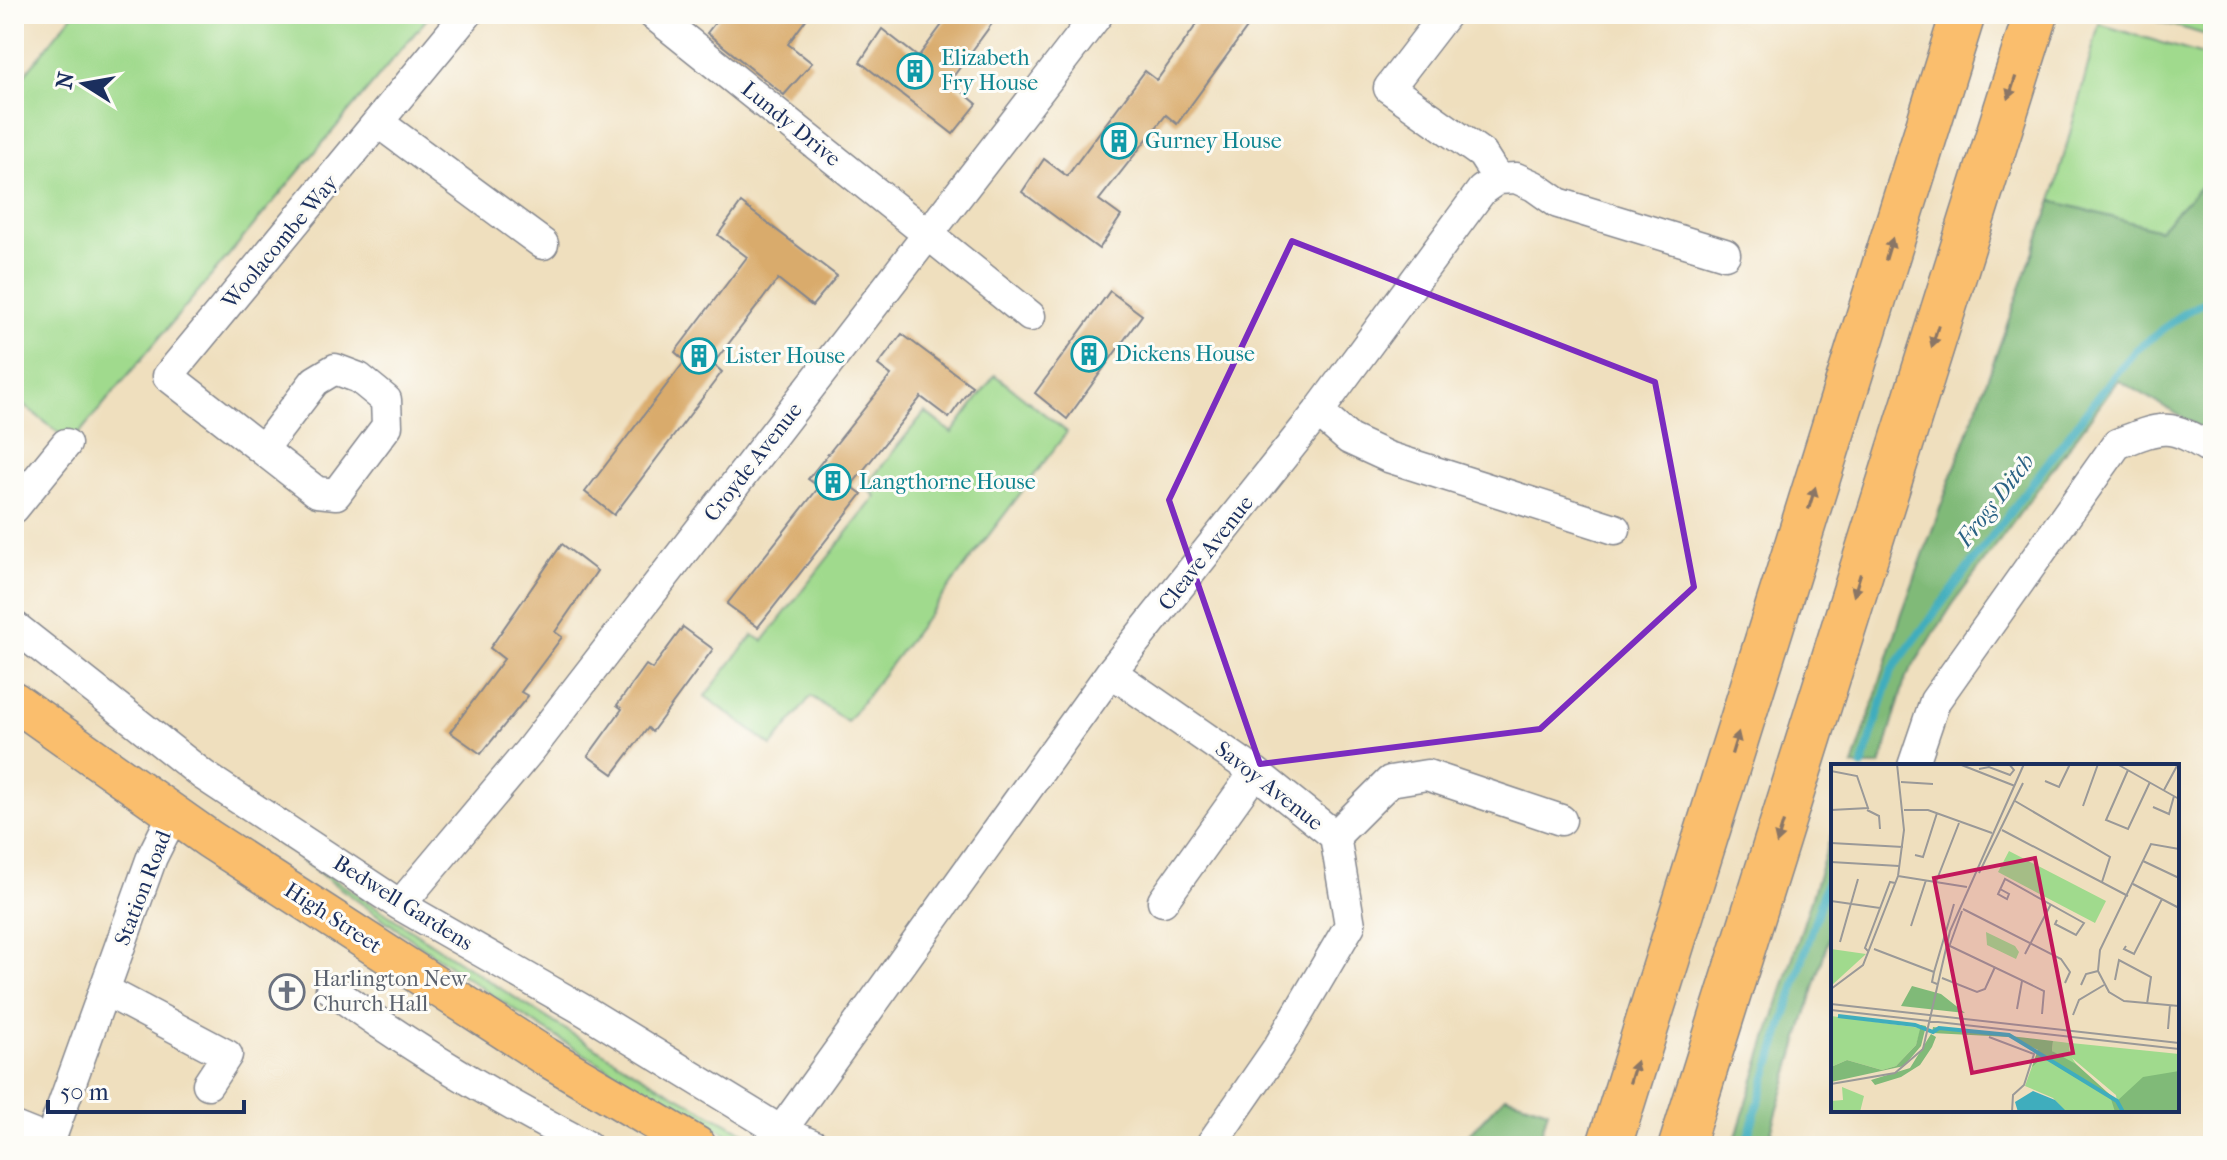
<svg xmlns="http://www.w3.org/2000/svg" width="2227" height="1160" viewBox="0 0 2227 1160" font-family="'IM FELL French Canon',serif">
  <rect width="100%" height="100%" fill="#fdfcf7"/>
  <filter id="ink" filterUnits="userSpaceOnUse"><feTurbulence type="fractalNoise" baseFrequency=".0125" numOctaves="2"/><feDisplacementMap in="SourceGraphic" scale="16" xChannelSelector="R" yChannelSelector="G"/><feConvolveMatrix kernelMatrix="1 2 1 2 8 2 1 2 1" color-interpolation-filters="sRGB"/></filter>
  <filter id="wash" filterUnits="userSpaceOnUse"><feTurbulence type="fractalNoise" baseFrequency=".006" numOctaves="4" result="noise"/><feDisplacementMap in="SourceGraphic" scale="32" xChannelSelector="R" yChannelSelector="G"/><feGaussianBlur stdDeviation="1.8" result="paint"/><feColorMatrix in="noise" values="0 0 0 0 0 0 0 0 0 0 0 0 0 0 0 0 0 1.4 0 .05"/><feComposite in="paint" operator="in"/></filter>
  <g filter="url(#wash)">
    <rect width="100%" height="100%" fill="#efdfbe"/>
    <path fill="#a0da8d" stroke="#5e8476" stroke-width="2" d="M 73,14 L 431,14 L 71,443 L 14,397 L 14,88 Z
      M 2134,14 L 2213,14 L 2213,37 Z
      M 2099,24 L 2213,58 L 2213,174 L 2159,230 L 2052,201 Z
      M 995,375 L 1067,432 L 847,722 L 811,696 L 772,746 L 705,696 L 753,635 L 763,641 L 876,496 L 865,487 L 925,412 L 952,433 Z
      M 262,832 C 429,940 593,1057 771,1146 L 750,1146 C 708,1124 667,1102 626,1079 C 499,1006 381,917 262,832 Z"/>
    <path fill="#80ba78" stroke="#4e746b" stroke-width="2" d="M 2213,174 L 2213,327 L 2205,347 L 2209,366 L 2213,369 L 2213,435 L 2118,380 L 1953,604 L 1906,677 L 1880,766 L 1853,766 L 1902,613 L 2052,201 L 2159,230 Z
      M 1833,830 L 1833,924 L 1767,1146 L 1733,1146 Z
      M 1505,1096 L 1548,1110 L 1538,1146 L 1458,1146 Z"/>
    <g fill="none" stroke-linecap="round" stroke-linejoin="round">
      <path stroke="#3fadbd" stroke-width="8" d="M 1862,766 L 1892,670 L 1974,560 L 2105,387 L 2135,351 L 2184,313 L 2213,298
        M 1745,1146 L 1833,862"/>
    </g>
    <g id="blocks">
      <path fill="#d9ab6c" d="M 722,14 L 810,14 L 788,44 L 812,63 L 784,95 L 707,33 Z
        M 950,14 L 999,14 L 950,81 L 977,104 L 953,134 L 860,62 L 882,29 L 918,57 Z
        M 1204,14 L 1257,14 L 1177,124 L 1166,115 L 1099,200 L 1121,216 L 1099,249 L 1022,192 L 1044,159 L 1067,176 L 1145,71 L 1157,80 Z
        M 741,203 L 837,276 L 812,306 L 778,279 L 713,364 L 722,372 L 614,515 L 585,492 L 685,361 L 675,352 L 747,257 L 718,235 Z
        M 1110,291 L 1142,315 L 1067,419 L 1035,393 Z
        M 902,334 L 972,386 L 949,418 L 921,397 L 851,486 L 862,494 L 758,627 L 727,604 L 819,487 L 808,479 L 891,375 L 878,365 Z
        M 562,544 L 597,571 L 555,632 L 562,637 L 521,692 L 528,696 L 481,754 L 450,732 L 504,659 L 490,648 Z
        M 683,627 L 713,649 L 652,732 L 648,728 L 613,774 L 588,756 L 622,709 L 617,705 L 646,665 L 652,669 Z"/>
    </g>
  </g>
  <g filter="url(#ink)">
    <use href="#blocks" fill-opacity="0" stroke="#85878e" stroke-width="2"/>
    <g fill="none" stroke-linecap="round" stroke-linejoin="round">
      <defs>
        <path id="minor" d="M 653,14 L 1030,316
          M 1446,14 L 1389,88 L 1482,154 L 1498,179
          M 379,123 L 543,244
          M 1318,412 L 1349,439 L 1388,457 L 1615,529
          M 263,449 L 315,381 L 335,369 L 359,378 L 386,400 L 387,426 L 336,494 L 317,492 L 168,376 L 467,14
          M 14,508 L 66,444
          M 14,626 L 203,775 L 400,905 L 580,1008 L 781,1131 L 815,1146
          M 1111,672 L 1255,772 L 1335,836 L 1350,925 L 1279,1046 L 1210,1146
          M 1913,766 L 1935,701 L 2117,444 C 2164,425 2169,423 2213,450
          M 1335,836 L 1390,781 L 1427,775 L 1561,820
          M 1163,901 L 1255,772
          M 400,905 L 530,750 L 1098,14
          M 331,989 C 412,1049 498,1099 587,1146
          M 104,990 L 227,1055 L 208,1084
          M 14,1127 L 49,1141
          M 781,1131 L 1111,672 L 1318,412 L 1482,190 L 1498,179 L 1516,178 L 1534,186 L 1558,203 L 1725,254
          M 48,1146 L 152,857 L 173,815"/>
        <path id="major" d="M 14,701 L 209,839 L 543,1055 L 697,1146"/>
        <path id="highway" d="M 1609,1146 L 1963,14
          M 1681,1146 L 2036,14"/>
      </defs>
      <use href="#minor" stroke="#85878e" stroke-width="33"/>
      <use href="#major" stroke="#85878e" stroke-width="41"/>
      <use href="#highway" stroke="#85878e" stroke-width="47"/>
      <use href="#minor" stroke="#fff" stroke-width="30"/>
      <use href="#major" stroke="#fabe6d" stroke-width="38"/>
      <use href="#highway" stroke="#fabe6d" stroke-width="44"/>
    </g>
    <defs><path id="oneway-solid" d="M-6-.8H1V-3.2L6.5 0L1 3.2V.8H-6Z" transform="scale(2)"/></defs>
    <g fill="#8a7666">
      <use href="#oneway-solid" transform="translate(2012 88) rotate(108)"/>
      <use href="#oneway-solid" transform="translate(1889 249) rotate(-73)"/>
      <use href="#oneway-solid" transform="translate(1935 336) rotate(107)"/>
      <use href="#oneway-solid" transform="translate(1812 498) rotate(-73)"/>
      <use href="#oneway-solid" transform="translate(1857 585) rotate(107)"/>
      <use href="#oneway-solid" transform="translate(1735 743) rotate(-73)"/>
      <use href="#oneway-solid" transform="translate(1780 833) rotate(107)"/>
      <use href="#oneway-solid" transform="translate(1633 1072) rotate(-73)"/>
    </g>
  </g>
  <path fill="none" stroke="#7b2cbf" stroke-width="6" stroke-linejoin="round" d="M 1292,241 L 1655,382 L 1694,587 L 1540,729 L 1260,764 L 1169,500 Z"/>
  <defs>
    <symbol id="building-ring" viewBox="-11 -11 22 22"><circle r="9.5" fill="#fdfcf7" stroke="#0f9aa8" stroke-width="1.5"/><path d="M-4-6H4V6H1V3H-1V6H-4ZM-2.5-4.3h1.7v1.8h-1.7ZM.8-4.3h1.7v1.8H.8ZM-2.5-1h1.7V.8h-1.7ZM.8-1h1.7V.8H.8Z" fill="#0f9aa8"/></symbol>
    <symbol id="church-ring" viewBox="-11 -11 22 22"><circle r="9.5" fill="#fdfcf7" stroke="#6b7280" stroke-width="1.5"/><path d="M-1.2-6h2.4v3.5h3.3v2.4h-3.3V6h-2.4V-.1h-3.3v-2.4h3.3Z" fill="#6b7280"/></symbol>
  </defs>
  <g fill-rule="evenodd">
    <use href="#building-ring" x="895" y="51" width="40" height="40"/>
    <use href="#building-ring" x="1099" y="121" width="40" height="40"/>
    <use href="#building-ring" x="1069" y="334" width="40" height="40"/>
    <use href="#building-ring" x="679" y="336" width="40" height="40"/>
    <use href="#building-ring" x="813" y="462" width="40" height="40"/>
    <use href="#church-ring" x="267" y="972" width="40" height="40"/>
  </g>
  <g text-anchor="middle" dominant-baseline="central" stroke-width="6" stroke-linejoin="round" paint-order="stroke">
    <g font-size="22" fill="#0d838f" stroke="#fdfcf7" text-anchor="start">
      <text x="941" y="58">Elizabeth<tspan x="941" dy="25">Fry House</tspan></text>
      <text x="1145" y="141">Gurney House</text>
      <text x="1115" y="354">Dickens House</text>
      <text x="725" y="356">Lister House</text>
      <text x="859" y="482">Langthorne House</text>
    </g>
    <g font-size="22" fill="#1b2f5e" stroke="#fdfcf7">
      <text transform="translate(791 124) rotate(39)">Lundy Drive</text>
      <text transform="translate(280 242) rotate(-50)">Woolacombe Way</text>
      <text transform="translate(753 462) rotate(-52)">Croyde Avenue</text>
      <text transform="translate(1206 553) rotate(-52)">Cleave Avenue</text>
      <text transform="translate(1269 786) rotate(38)">Savoy Avenue</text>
      <text transform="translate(143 888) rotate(-69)">Station Road</text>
      <text transform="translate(403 903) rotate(32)">Bedwell Gardens</text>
      <text transform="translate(333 918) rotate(33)">High Street</text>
    </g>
    <g font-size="22" fill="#5b616d" stroke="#fdfcf7" text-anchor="start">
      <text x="313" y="979">Harlington New<tspan x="313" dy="25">Church Hall</tspan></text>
    </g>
    <g font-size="24" font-style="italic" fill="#296184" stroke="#fdfcf7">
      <text transform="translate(1995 500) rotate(-52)">Frogs Ditch</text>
    </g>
  </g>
  <g transform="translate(1831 764)">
    <rect width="348" height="348" fill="#efdfbe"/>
    <path d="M 178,87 L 275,137 L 264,159 L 167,108 ZM 155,168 L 184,182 L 188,188 L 185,195 L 156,181 ZM 0,185 L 35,190 L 0,222 ZM 0,252 L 90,264 L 85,281 L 65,302 L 51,306 L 16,296 L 0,303 ZM 222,277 L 238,279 L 239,293 L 240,279 L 348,290 L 348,348 L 235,348 L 222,334 L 194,322 L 207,286 L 286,338 L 285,331 L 241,294 L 245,300 L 241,302 L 221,287 ZM 11,323 L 33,332 L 29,348 L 0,348 L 0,337 L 12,336 Z" fill="#a0da8d"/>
    <path d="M 81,222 L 110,230 L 134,249 L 70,242 ZM 90,261 L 95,262 L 90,282 L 73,302 L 0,318 L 0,303 L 16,296 L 51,306 L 65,302 L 85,281 ZM 102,263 L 222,277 L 221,287 L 245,300 L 286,337 L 312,313 L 348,307 L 348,348 L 284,348 L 280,335 L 224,298 L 212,293 L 201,303 L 207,286 L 178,273 L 101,269 ZM 100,270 L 105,273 L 101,283 L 89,301 L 70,313 L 44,321 L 40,316 L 79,304 Z" fill="#80ba78"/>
    <path d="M 202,327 L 224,336 L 235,347 L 187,348 L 184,338 Z" fill="#3fadbd"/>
    <path fill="none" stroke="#3fadbd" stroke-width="4" d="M 7,252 L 84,261 L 102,268 L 108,264 L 178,271 L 286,337 L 292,348"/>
    <path fill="none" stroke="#9a9998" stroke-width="2" d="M 128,0 L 184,22M 286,0 L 348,35M 148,5 L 158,3 L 179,11 L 183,6 L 178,0M 297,6 L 275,56 L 297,65 L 319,18M 0,7 L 26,12 L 37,44 L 0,46M 214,17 L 228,23 L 239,0M 70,18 L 102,20M 333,26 L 347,0M 184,37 L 279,93 L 271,118M 252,42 L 267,0M 322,43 L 338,50 L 343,32M 36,46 L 48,52 L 49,65M 73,46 L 97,46 L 161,69M 171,66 L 297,132M 0,79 L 72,83M 348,85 L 320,80 L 269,186 L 267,207 L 278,228 L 293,237 L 348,242M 84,91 L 92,93 L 106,49M 312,97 L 348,114M 0,98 L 68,102M 148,109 L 192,19M 67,112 L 136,123M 105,118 L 128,59M 302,120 L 348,144M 169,125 L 178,130 L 176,135 L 167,130 L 174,115 L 253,159 L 245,171 L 224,160 L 226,156M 0,137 L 49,144M 132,145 L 230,195 L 239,208 L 234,219M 80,162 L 95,116M 9,178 L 27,115M 119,182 L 213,227 L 211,250M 295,182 L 293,185 L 303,190 L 331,135M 118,183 L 131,147M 43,185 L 103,208M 38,188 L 34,184 L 59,118 L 64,119M 194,190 L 220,140M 111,214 L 146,228 L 154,225 L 164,203M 284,216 L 288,196 L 320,213 L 316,240M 106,220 L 101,218 L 103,208 L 123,140M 250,221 L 255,210 L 267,207M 0,225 L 32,201 L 67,112 L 73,66 L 66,0M 0,240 L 348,279M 186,245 L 191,217M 0,246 L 348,285M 242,251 L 248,236 L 273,221M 337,265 L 339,241M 158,273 L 203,290 L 193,321 L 182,331 L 181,348M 0,320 L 64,309 L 92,285 L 119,167 L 193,0"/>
    <path fill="#c2185b" fill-opacity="0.15" stroke="#c2185b" stroke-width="4" d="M 204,94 L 242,289 L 141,309 L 103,114 Z"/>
    <rect width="348" height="348" fill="none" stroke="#1b2f5e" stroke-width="4"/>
  </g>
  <rect width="2227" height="1160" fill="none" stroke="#fdfcf7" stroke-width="48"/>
  <g transform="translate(84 84) rotate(281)" stroke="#fdfcf7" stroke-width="6" paint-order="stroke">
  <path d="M0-6L14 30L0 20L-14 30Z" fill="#1b2f5e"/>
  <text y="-12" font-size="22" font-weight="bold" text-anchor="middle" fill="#1b2f5e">N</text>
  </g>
  <path d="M48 1100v12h196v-12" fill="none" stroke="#1b2f5e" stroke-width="4"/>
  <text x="60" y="1100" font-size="24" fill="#1b2f5e" stroke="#fdfcf7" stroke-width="6" paint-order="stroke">50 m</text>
</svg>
